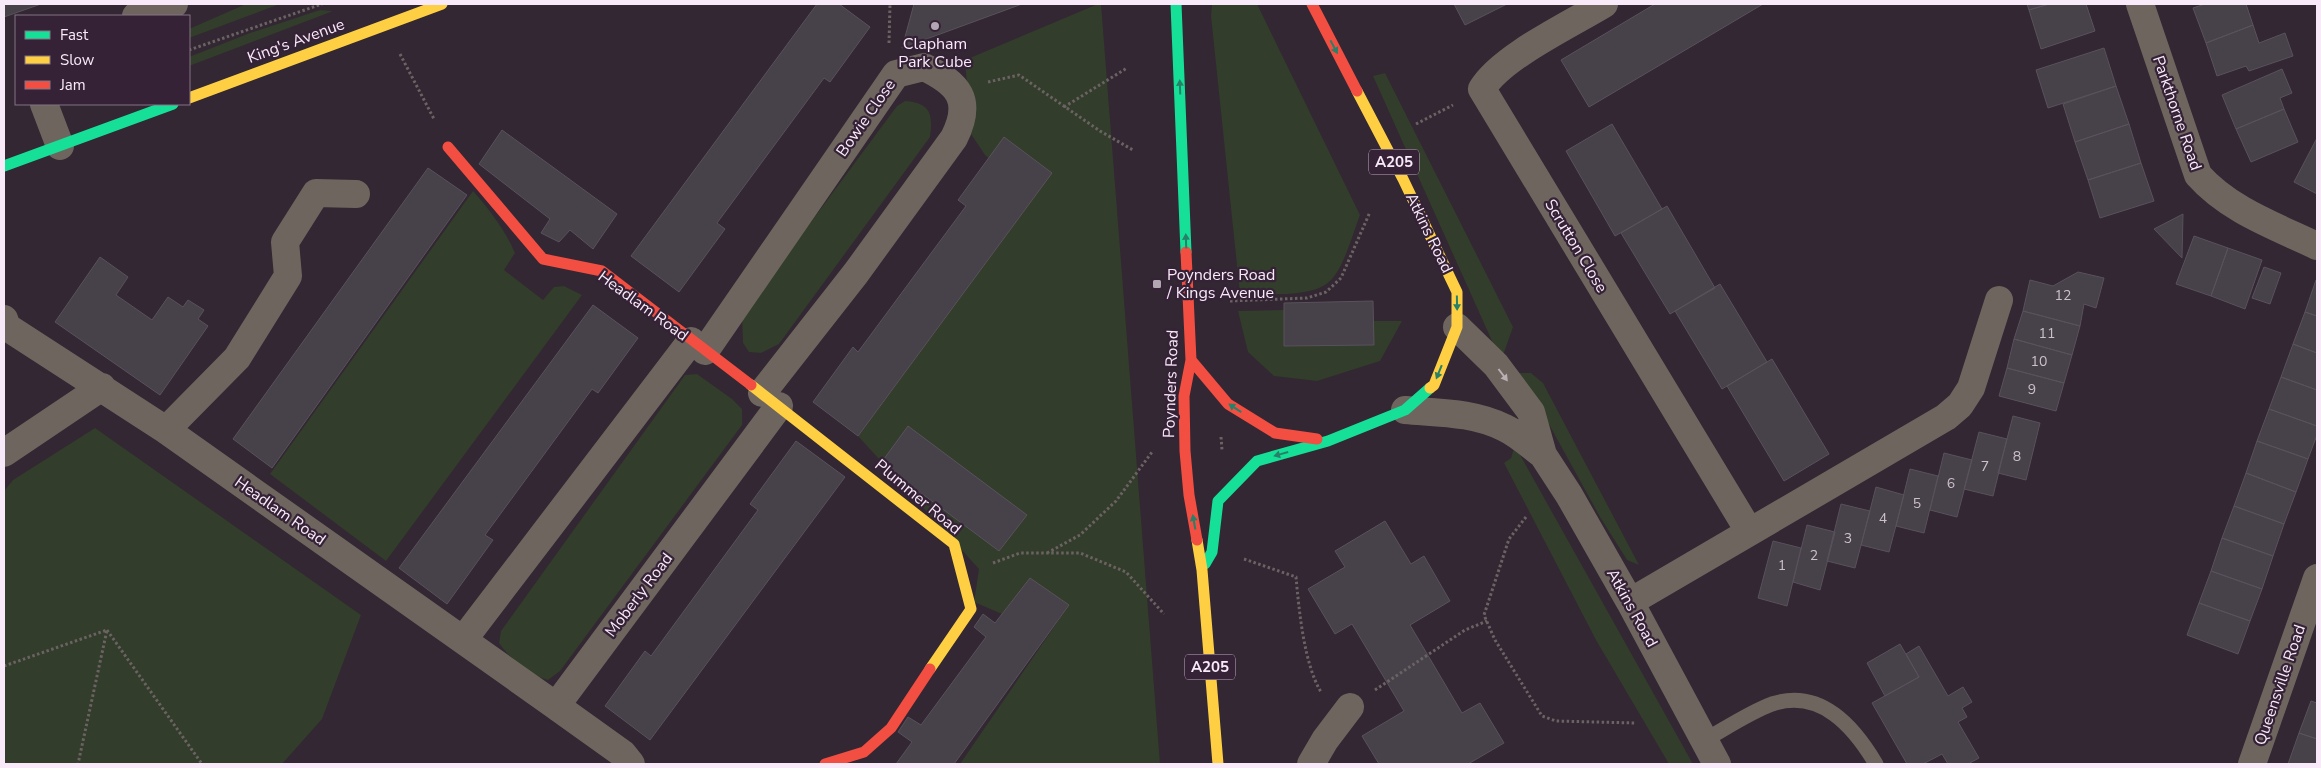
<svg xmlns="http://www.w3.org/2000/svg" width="2321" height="768" viewBox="0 0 2321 768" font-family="'Nunito Sans',sans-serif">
  <rect width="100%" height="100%" fill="#322732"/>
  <path fill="#323d2b" d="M 246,4 L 280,4 L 189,38 L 189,29 Z
    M 1098,4 L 1101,4 L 1160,764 L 960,764 L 1069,605 L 1030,579 L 1002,614 L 974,602 L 979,569 L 858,436 L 1034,197 L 985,155 L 971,134 L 965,60 Z
    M 1212,4 L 1257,4 L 1360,215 C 1353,233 1344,268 1330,281 C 1313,298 1264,294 1240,294 L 1211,16 Z
    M 320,10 L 333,11 L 189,66 L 189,57 L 250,33 Z
    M 1385,73 L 1513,327 L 1501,361 L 1373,76 Z
    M 905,101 C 931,103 933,114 930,137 L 779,344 L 761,353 L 749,352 L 743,343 L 742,315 L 897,106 Z
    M 473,191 C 489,209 506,231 515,253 L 504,270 L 543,300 L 554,287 L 564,286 L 582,295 L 386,561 L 270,474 Z
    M 1284,310 L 1285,346 L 1373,345 L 1373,321 L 1402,321 L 1380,361 L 1317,381 L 1274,376 L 1248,352 L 1238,311 Z
    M 1517,373 L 1531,373 L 1543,383 L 1639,565 L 1627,560 L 1600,517 L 1535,399 Z
    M 697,374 L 732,399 L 742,409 L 742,425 L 560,671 L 548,680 C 529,675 510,659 499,643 L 501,631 L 685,375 Z
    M 95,428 L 361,615 L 322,719 L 282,764 L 4,764 L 4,491 L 13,480 Z
    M 1514,448 L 1519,453 L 1693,764 L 1669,764 L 1596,640 L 1504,463 L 1511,458 Z"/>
  <path fill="#47414a" stroke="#59525c" d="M 4,4 L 41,4 L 4,17 Z
    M 817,4 L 839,4 L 870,27 L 830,82 L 824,78 L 717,223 L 725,229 L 679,292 L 631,256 Z
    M 914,4 L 1022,4 L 902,48 Z
    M 1454,4 L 1507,4 L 1465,25 Z
    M 1655,4 L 1763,4 L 1589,107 L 1561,60 Z
    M 2027,4 L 2049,4 L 2029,10 Z
    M 2049,4 L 2086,4 L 2095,31 L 2041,49 L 2029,10 Z
    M 2205,4 L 2246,4 L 2253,25 L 2206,43 L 2193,8 Z
    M 2253,25 L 2259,43 L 2285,33 L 2293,56 L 2249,71 L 2246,66 L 2217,76 L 2206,43 Z
    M 2104,48 L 2116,86 L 2048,108 L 2036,70 Z
    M 2282,69 L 2292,93 L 2280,98 L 2284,109 L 2236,129 L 2222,95 Z
    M 2116,86 L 2129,124 L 2075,142 L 2063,104 Z
    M 2284,109 L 2298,142 L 2251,162 L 2236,129 Z
    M 1612,124 L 1662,209 L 1615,236 L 1566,151 Z
    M 2129,124 L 2141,163 L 2088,180 L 2075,142 Z
    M 502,130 L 617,214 L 593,249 L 570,230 L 559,242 L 541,233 L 550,219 L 479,164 Z
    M 1004,137 L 1052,173 L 858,436 L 813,402 L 853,347 L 858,352 L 966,206 L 958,200 Z
    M 2317,138 L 2317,194 L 2294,182 Z
    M 2141,163 L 2154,201 L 2100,218 L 2088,180 Z
    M 428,168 L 467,195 L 272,468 L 233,439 Z
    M 1667,206 L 1715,288 L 1670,314 L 1621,233 Z
    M 2183,214 L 2182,258 L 2154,229 Z
    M 2194,236 L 2228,248 L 2211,296 L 2176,284 Z
    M 2228,248 L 2262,260 L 2245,309 L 2211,296 Z
    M 100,257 L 128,277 L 116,295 L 152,320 L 168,297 L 183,307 L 188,300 L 204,310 L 198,319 L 208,326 L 160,395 L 55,322 Z
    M 2264,267 L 2281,273 L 2270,304 L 2252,298 Z
    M 2078,272 L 2104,278 L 2096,308 L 2084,304 L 2080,326 L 2023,311 L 2030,280 L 2053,286 Z
    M 2316,280 L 2317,280 L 2317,316 L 2305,312 Z
    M 1720,284 L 1767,362 L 1722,389 L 1675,311 Z
    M 1373,301 L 1374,345 L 1284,346 L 1284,303 Z
    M 593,305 L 638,338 L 598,393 L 592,389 L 485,535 L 493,540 L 447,604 L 399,568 Z
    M 2023,311 L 2080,326 L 2072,355 L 2014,339 Z
    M 2305,312 L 2317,316 L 2317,353 L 2293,344 Z
    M 2014,339 L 2072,355 L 2064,383 L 2007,368 Z
    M 2293,344 L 2317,353 L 2317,390 L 2281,377 Z
    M 1772,359 L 1829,454 L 1784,481 L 1727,386 Z
    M 2007,368 L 2064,383 L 2056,411 L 1999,396 Z
    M 2281,377 L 2317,390 L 2317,426 L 2269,409 Z
    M 2269,409 L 2317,426 L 2317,435 L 2308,459 L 2257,441 Z
    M 2013,416 L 2040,423 L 2026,480 L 1998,473 Z
    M 908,426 L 1027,515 L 999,551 L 921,493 L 915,501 L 898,488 L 904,480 L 881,463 Z
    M 1979,432 L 2007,439 L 1993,496 L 1964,489 Z
    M 796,441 L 845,477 L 650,740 L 605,706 L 645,651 L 651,656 L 758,510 L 750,504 Z
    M 2257,441 L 2308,459 L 2296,492 L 2246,473 Z
    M 1944,453 L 1972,460 L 1957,517 L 1930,510 Z
    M 1910,469 L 1938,476 L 1924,533 L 1896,526 Z
    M 2246,473 L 2296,492 L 2284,524 L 2234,506 Z
    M 1876,487 L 1904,495 L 1889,552 L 1861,545 Z
    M 1841,504 L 1870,511 L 1855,568 L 1827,561 Z
    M 2234,506 L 2284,524 L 2273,556 L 2222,538 Z
    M 1385,521 L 1411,564 L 1424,556 L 1450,601 L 1410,625 L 1462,713 L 1480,703 L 1504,743 L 1468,764 L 1379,764 L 1362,736 L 1404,711 L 1352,624 L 1335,634 L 1308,589 L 1345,567 L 1335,551 Z
    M 1807,525 L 1835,532 L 1820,590 L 1793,582 Z
    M 2222,538 L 2273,556 L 2262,589 L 2211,571 Z
    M 1773,541 L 1801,548 L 1787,606 L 1758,598 Z
    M 2211,571 L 2262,589 L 2250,621 L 2199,603 Z
    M 1030,578 L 1069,605 L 954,764 L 896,764 L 912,742 L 898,732 L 908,717 L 921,725 L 986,637 L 974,627 L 983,614 L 995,623 Z
    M 2199,603 L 2250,621 L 2238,654 L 2187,635 Z
    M 1900,644 L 1919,677 L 1885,696 L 1867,663 Z
    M 1919,646 L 1948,696 L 1963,687 L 1972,702 L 1962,708 L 1967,717 L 1958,722 L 1979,758 L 1968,764 L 1948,764 L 1942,754 L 1923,764 L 1907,764 L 1872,703 L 1919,677 L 1906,654 Z
    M 2311,701 L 2317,703 L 2317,739 L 2299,733 Z
    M 2299,733 L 2317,739 L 2317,764 L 2288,764 Z"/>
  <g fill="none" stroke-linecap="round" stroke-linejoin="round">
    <path stroke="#6b6363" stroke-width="3" stroke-dasharray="2.5 2.5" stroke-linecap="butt" d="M 889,43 L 890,4
      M 189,50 L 322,4
      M 400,54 L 434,119
      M 988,82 L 1019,75 L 1100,131 L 1133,150
      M 1064,107 L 1127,68
      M 1416,124 L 1453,105
      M 1230,301 L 1307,298 L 1326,292 L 1341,278 L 1370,212
      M 1221,437 L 1222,450
      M 1526,517 L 1509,539 L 1484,615 L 1495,640 L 1542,716 L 1556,721 L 1636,723
      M 1047,553 L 1080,535 L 1116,501 L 1152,452
      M 1244,559 L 1296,577 C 1299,610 1304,664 1321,692
      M 993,563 L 1020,553 L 1080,553 L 1126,572 L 1164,614
      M 107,630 L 202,764
      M 4,666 L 107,630 L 78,764
      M 1375,690 L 1465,630 L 1487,621"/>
    <path stroke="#6e665e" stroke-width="15" d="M 1703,741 C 1725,729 1748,713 1772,704 C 1821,688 1854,727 1876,764"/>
    <path stroke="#6e665e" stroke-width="28" d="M 1604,4 C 1571,24 1501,57 1482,89 L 1749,531
      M 2140,4 L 2198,175 C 2229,210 2275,226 2317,246
      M 136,16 L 174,4
      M 44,104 L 60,146
      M 4,319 L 7,327 L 166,430 L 556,706
      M 1457,327 L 1496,365 L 1531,412 L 1543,455 L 1569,495 L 1630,602 L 1717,764
      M 705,351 L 896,74 L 924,67 C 959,84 973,100 954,138 L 856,273 L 762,393
      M 1405,410 C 1439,413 1473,412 1505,428 C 1518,434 1531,446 1543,455
      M 166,430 L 237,358 L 288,276 L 285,242 L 316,193 L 356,194
      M 4,453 L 102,387
      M 1630,602 L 1946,417 L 1960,405 L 1971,388 L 1999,300
      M 463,640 L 691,341
      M 631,764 L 623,754 L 556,706 L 779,406
      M 1311,764 L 1325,740 L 1350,707
      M 2252,764 L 2317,578"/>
    <path stroke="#16e098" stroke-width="11" d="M 1176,4 L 1186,252
      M 4,166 L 173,104
      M 1205,564 L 1212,552 L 1218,501 L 1257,461 L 1328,441 L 1405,410 L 1430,388"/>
    <path stroke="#ffcf43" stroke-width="11" d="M 1357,91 L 1403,179 L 1457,292 L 1457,327 L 1434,385 L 1430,388
      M 189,98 L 442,4
      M 751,385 L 954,544 L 971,609 L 930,669
      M 1197,540 L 1202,570 L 1218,764"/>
    <path stroke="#f24e42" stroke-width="11" d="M 1312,4 L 1357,91
      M 448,147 L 543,259 L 602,271 L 751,385
      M 1186,252 L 1191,360 L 1184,396 L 1185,451 L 1189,495 L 1197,540
      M 1191,360 L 1228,404 L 1275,433 L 1317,439
      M 825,764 L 864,752 L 891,728 L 930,669"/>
  </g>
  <defs><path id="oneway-solid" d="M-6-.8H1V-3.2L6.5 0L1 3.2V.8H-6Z" transform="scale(1.25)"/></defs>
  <g fill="#268168">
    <use href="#oneway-solid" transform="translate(1334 47) rotate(62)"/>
    <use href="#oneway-solid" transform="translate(1180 87) rotate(-92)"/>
    <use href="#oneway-solid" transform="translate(1186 241) rotate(-92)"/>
    <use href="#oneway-solid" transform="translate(1457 303) rotate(89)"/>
    <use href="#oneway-solid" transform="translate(1439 372) rotate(112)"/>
    <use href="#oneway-solid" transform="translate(1235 408) rotate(-147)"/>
    <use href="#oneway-solid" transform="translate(1281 454) rotate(164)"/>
    <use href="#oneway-solid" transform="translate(1194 522) rotate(-100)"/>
  </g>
  <use fill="#baafb3" href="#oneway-solid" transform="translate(1503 375) rotate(53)"/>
  <g fill="#b3a6b3" stroke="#362237" stroke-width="2">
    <circle cx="935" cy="26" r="5"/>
    <rect x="1152" y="279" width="10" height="10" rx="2.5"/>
  </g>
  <g text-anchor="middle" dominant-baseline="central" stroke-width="4.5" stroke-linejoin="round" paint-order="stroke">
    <g font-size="14" fill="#ccc0cc">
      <text x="2063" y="295">12</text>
      <text x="2047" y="333">11</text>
      <text x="2039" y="361">10</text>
      <text x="2032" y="389">9</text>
      <text x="2017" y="456">8</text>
      <text x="1985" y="466">7</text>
      <text x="1951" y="483">6</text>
      <text x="1917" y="503">5</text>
      <text x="1883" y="518">4</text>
      <text x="1848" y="538">3</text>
      <text x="1814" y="555">2</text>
      <text x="1782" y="565">1</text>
    </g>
    <g fill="#362237" stroke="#beaebe" stroke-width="1">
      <rect x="1369" y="149.5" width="50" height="25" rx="4"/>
      <rect x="1185" y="654.5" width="50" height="25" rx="4"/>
    </g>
    <g font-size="15" font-weight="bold" fill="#f8eaf8">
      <text x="1394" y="162">A205</text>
      <text x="1210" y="667">A205</text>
    </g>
    <g font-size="16" fill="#f8eaf8" stroke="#362237">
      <text transform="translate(296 41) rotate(-20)">King's Avenue</text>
      <text transform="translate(2177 113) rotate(71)">Parkthorne Road</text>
      <text transform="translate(866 118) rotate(-55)">Bowie Close</text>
      <text transform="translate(1429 233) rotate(64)">Atkins Road</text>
      <text transform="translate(1576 246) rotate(59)">Scrutton Close</text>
      <text transform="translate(643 306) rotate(36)">Headlam Road</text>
      <text transform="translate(1171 384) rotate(-88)">Poynders Road</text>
      <text transform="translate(918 497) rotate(40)">Plummer Road</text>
      <text transform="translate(280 511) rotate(35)">Headlam Road</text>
      <text transform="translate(639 595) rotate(-53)">Moberly Road</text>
      <text transform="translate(1632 608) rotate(61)">Atkins Road</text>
      <text transform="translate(2280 685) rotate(-71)">Queensville Road</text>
    </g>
    <g font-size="16" fill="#f8eaf8" stroke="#362237">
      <text x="935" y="44">Clapham<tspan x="935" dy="18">Park Cube</tspan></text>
      <text x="1167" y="275" text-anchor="start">Poynders Road<tspan x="1167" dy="18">/ Kings Avenue</tspan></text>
    </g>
  </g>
  <rect width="2321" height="768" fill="none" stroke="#f8eaf8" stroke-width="10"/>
  <rect x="15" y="15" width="175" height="90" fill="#362237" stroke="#847284"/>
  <rect x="25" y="31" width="25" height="8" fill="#16e098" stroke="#847284"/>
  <text x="60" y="40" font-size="15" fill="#f8eaf8">Fast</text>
  <rect x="25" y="56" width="25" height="8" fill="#ffcf43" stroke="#847284"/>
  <text x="60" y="65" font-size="15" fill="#f8eaf8">Slow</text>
  <rect x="25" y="81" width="25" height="8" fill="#f24e42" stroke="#847284"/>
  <text x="60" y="90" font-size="15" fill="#f8eaf8">Jam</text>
</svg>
